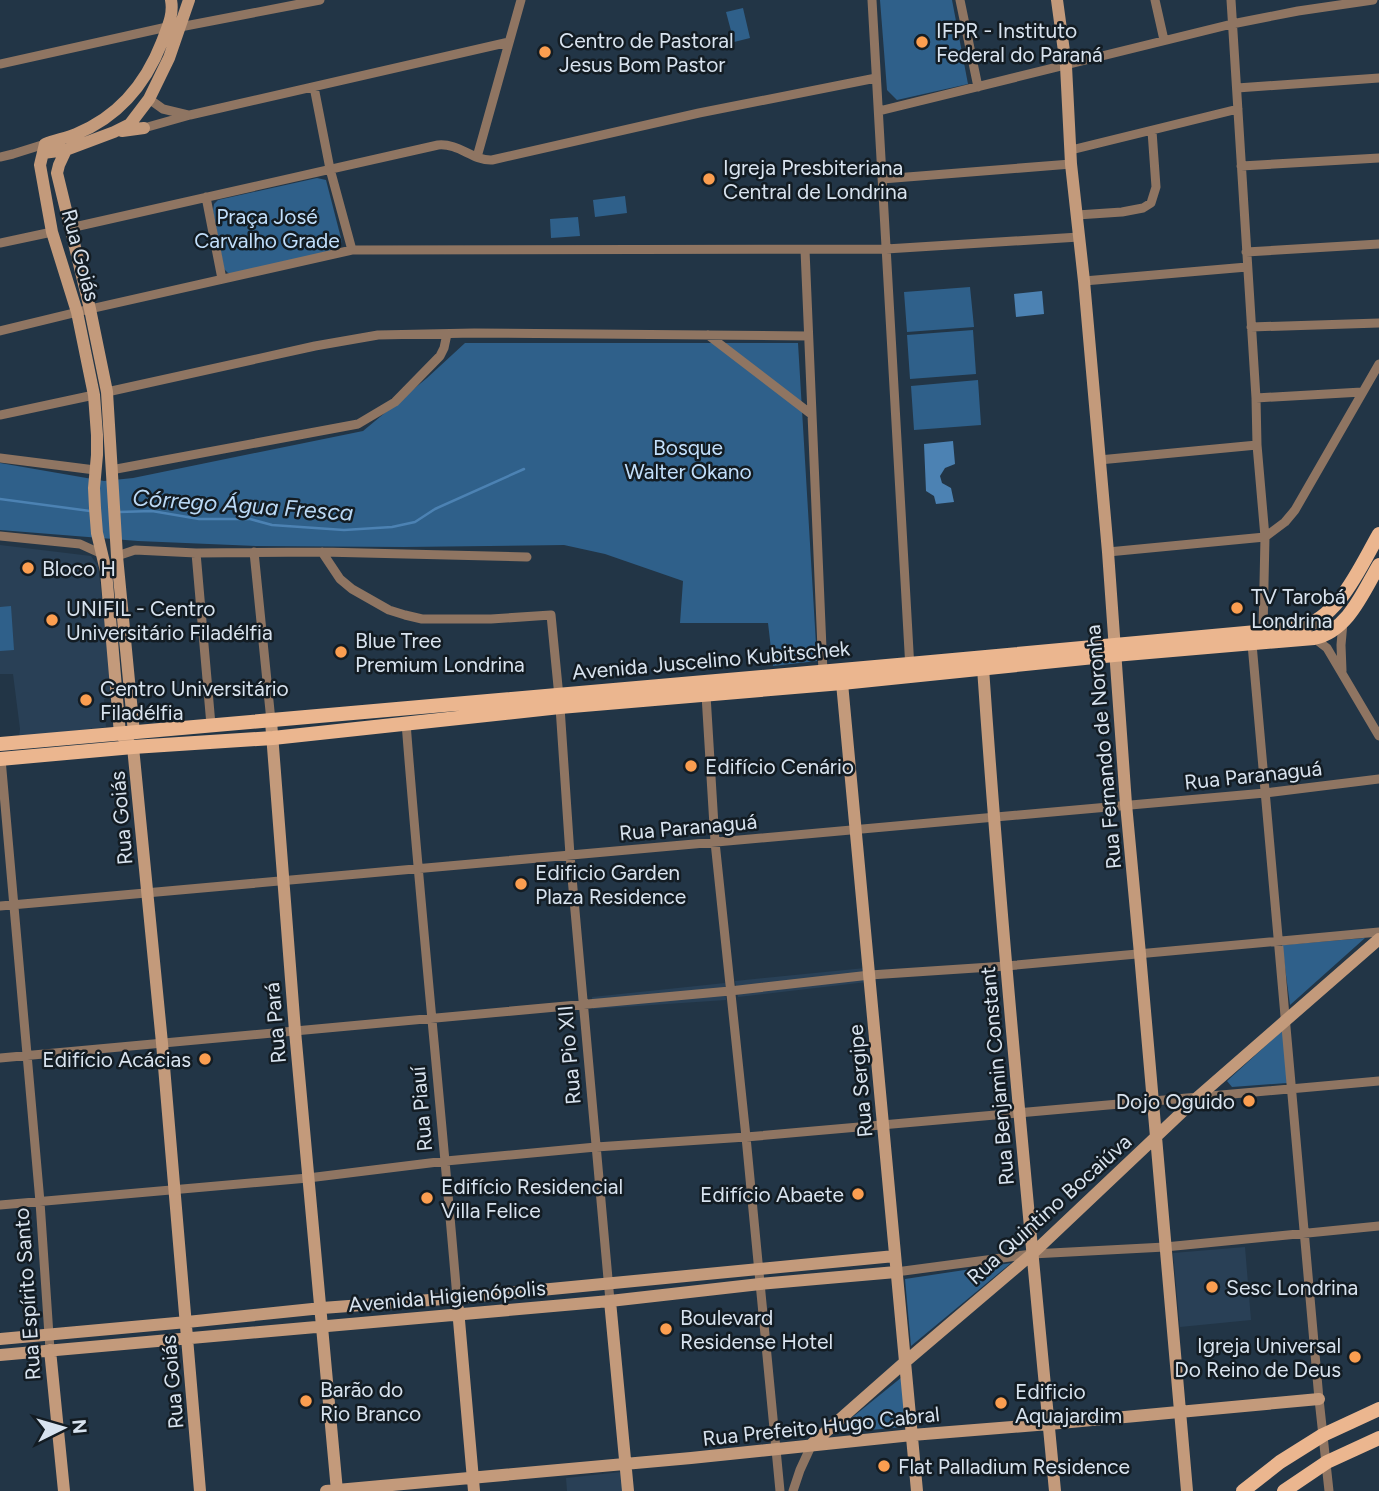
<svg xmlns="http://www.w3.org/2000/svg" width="1379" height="1491" viewBox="0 0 1379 1491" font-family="Figtree,sans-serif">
  <rect width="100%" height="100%" fill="#223546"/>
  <path fill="#294056" d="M 0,545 L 91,556 L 98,566 L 114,698 L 104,699 L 106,727 L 19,737 L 20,729 L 13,674 L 0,674 Z
    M 865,968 L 867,982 L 738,997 L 735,981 Z
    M 725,983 L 726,1000 L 593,1009 L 592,997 Z
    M 1245,1247 L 1251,1320 L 1180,1327 L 1173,1253 Z
    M 621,1472 L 623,1491 L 567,1491 L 566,1478 Z"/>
  <path fill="#2f608a" d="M 880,0 L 952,0 L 968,84 L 897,100 L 887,90 Z
    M 743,8 L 750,38 L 734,42 L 726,12 Z
    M 317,178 L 326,180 L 342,242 L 338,249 L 235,274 L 228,273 L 224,269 L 213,211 L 214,204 L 218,200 Z
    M 625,196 L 627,213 L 595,217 L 593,200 Z
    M 578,217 L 580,236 L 551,238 L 550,219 Z
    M 970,287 L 974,327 L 907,332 L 904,292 Z
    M 973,330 L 976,374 L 910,379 L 907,335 Z
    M 465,343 L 798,343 L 817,661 L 773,666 L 768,623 L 680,623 L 683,581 L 605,554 L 564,545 L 404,547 L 256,546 L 138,541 L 0,530 L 0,463 L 104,481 L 133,478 L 363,431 L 427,378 Z
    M 978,380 L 981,425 L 914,430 L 911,386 Z
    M 11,606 L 14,650 L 0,651 L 0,607 Z
    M 1365,938 L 1290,1005 L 1282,945 Z
    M 1283,1030 L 1287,1083 L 1232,1087 L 1227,1081 Z
    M 1011,1263 L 911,1346 L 905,1279 Z
    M 902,1377 L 905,1427 L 833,1433 Z"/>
  <path fill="#4c82b3" d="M 1042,291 L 1044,314 L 1016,317 L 1014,294 Z
    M 953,441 L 955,464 L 945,468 L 940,476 L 942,483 L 951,488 L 954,502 L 936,504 L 934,496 L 926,491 L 924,444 Z"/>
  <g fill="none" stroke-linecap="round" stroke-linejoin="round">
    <path stroke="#4c82b3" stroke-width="2.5" d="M 0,499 L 90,511
      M 119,512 L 152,511 L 199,519 L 250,519 L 272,525 L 344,530 L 392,527 L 415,522 L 435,509 L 524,469"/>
    <path stroke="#8f7562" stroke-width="9" d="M 872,0 L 910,669
      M 960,0 L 978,87
      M 1155,0 L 1164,40
      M 1231,0 L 1256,398 L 1257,445 L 1265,537 L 1263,630 L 1252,644 L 1319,1399 L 1329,1491
      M 180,27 L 320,0
      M 0,64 L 167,27
      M 314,87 L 330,169 L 352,250
      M 1237,88 L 1379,78
      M 149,99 L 163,109 L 188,115
      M 879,111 L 1232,24 L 1298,11 L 1373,0
      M 140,127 L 144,128 L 190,115 L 509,42
      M 1071,150 L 1238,109
      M 0,157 L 13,154 L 45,144
      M 477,157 L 521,0
      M 1241,166 L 1379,158
      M 882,179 L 1071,164
      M 206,197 L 222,279
      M 1077,215 L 1122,212 L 1143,208 L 1151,203 L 1156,187 L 1152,131
      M 70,228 L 438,145 C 459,143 473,161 492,160 L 699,113 L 876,78
      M 0,243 L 52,232
      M 805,250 L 823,672
      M 1246,252 L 1379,244
      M 1084,281 L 1247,267
      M 1251,327 L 1379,323
      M 0,331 L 90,309 L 352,250 L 886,249 L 1079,237
      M 708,335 L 811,414
      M 107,392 L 315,346 L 378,335 L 474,333 L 808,336
      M 1256,398 L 1362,392
      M 0,415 L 94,395
      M 0,458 L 95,470
      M 1099,460 L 1257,445
      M 111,470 L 358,424 L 395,402 L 440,356 L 444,348 L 447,334
      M 0,536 L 80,544 L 102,554
      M 1265,537 L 1285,522 L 1295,510 L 1379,364
      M 254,552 L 271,721
      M 322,552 L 340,579 L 352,589 L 389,610 L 405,615 L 422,619 L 491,619 L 551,615 L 560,707 L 570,855 L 610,1301
      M 1108,552 L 1265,537
      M 196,553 L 211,725
      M 117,556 L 135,550 L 196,553 L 322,552 L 527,557
      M 1314,638 L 1327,648 L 1379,736
      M 1342,671 L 1341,645 L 1343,622
      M 706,695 L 715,842 L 746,1137 L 780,1491
      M 406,723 C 421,915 441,1106 457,1298
      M 1,759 L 40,1202 L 50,1350
      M 0,906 L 1265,793 L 1379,779
      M 0,1058 L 730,991 L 870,975 L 1006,966 L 1379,932
      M 0,1205 L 308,1178 L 446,1161 L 596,1147 L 746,1137 L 1379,1081
      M 896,1272 L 1032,1254 L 1165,1247 L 1379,1226
      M 793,1491 L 800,1470 L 812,1444"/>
    <path stroke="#c39a7b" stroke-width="12" d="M 171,0 C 174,15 167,28 162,42 C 146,83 118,117 76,134 C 66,138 55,140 45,144 L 40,165 L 52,232 L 77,312 L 94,395 L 97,435 L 97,455 L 94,488 L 95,508 L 97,533 L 106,571 L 120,734 L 133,747 L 162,1043 L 200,1491
      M 1057,0 L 1066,66 L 1071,164 L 1084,281 L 1108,552 L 1126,804 L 1140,954 L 1187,1491
      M 122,131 L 144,128
      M 66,150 L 59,165 L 57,173 L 90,309 L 107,392 L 117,556 L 134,733
      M 43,153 L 66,150 L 114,132 L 130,124 L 149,99 L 169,58 L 189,0
      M 983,668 C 1002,943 1029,1217 1055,1491
      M 838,677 L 842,683 L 917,1491
      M 271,721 L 295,1031 L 337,1491
      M 610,1301 L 628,1491
      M 458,1309 L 474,1491
      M 0,1339 L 187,1322 L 322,1308 L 457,1298 L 895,1256
      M 50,1350 L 64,1491
      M 0,1355 L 610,1301 L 760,1284 L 896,1272
      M 812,1444 L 905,1362 L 1032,1254 L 1198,1097 L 1379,939
      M 326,1491 L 691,1458 L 912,1435 L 1049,1424 L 1319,1399"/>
    <path stroke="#ebb68f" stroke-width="14" d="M 0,744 L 909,664 L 1298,628 C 1338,620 1360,567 1379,534
      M 0,759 L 133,747 L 273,738 L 560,707 L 842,683 L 1114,655 L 1314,638 C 1348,631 1363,592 1379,565
      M 1243,1491 L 1280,1462 L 1323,1435 L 1379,1409
      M 1284,1491 L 1327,1462 L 1379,1438"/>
  </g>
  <g fill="#fb9e50" stroke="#131c23" stroke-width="2.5">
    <circle cx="922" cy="42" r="7"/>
    <circle cx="545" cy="52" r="7"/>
    <circle cx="709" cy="179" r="7"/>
    <circle cx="28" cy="568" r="7"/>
    <circle cx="1237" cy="608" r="7"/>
    <circle cx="52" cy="620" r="7"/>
    <circle cx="341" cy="652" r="7"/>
    <circle cx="86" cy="700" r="7"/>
    <circle cx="691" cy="766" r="7"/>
    <circle cx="521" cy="884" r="7"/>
    <circle cx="205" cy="1059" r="7"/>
    <circle cx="1249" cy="1101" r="7"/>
    <circle cx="858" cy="1194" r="7"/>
    <circle cx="427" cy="1198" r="7"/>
    <circle cx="1212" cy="1287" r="7"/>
    <circle cx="666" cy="1329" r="7"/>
    <circle cx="1355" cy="1357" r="7"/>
    <circle cx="306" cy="1401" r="7"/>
    <circle cx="1001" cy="1403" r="7"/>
    <circle cx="884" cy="1466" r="7"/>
  </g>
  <g text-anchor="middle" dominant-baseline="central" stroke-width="5" stroke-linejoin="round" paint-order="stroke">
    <g font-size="21" fill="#d8e3ef" stroke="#131c23" text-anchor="start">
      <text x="936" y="30">IFPR - Instituto<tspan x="936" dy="24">Federal do Paraná</tspan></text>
      <text x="559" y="40">Centro de Pastoral<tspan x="559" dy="24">Jesus Bom Pastor</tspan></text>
      <text x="723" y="167">Igreja Presbiteriana<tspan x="723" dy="24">Central de Londrina</tspan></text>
      <text x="42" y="568">Bloco H</text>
      <text x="1251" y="596">TV Tarobá<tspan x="1251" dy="24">Londrina</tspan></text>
      <text x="66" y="608">UNIFIL - Centro<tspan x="66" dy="24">Universitário Filadélfia</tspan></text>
      <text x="355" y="640">Blue Tree<tspan x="355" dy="24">Premium Londrina</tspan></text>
      <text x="100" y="688">Centro Universitário<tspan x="100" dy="24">Filadélfia</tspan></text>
      <text x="705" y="766">Edifício Cenário</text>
      <text x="535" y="872">Edificio Garden<tspan x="535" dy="24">Plaza Residence</tspan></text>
      <text x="191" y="1059" text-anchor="end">Edifício Acácias</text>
      <text x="1235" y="1101" text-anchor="end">Dojo Oguido</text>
      <text x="441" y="1186">Edifício Residencial<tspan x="441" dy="24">Villa Felice</tspan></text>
      <text x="844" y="1194" text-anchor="end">Edifício Abaete</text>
      <text x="1226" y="1287">Sesc Londrina</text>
      <text x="680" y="1317">Boulevard<tspan x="680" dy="24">Residense Hotel</tspan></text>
      <text x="1341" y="1345" text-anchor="end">Igreja Universal<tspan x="1341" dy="24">Do Reino de Deus</tspan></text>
      <text x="320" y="1389">Barão do<tspan x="320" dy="24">Rio Branco</tspan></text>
      <text x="1015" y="1391">Edificio<tspan x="1015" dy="24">Aquajardim</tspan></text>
      <text x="898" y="1466">Flat Palladium Residence</text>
    </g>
    <g font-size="21" fill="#c2dffb" stroke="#131c23">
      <text x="267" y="216">Praça José<tspan x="267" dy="24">Carvalho Grade</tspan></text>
      <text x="688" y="447">Bosque<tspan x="688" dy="24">Walter Okano</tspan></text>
    </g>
    <g font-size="21" fill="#d8e3ef" stroke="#131c23">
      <text transform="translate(81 255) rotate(75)">Rua Goiás</text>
      <text transform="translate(711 660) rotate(-5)">Avenida Juscelino Kubitschek</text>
      <text transform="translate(1103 747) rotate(-95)">Rua Fernando de Noronha</text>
      <text transform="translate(1253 775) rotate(-6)">Rua Paranaguá</text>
      <text transform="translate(121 818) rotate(-95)">Rua Goiás</text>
      <text transform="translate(688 827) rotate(-5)">Rua Paranaguá</text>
      <text transform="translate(275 1023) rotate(-95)">Rua Pará</text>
      <text transform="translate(569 1055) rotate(-95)">Rua Pio XII</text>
      <text transform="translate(997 1076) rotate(-95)">Rua Benjamin Constant</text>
      <text transform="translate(860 1081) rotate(-95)">Rua Sergipe</text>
      <text transform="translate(421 1109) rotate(-95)">Rua Piauí</text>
      <text transform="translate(1049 1209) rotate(-42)">Rua Quintino Bocaiúva</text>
      <text transform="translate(27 1294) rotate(-94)">Rua Espírito Santo</text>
      <text transform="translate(447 1296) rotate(-5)">Avenida Higienópolis</text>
      <text transform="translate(172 1382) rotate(-95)">Rua Goiás</text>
      <text transform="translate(821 1426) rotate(-6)">Rua Prefeito Hugo Cabral</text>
    </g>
    <g font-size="23" font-style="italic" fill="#bbd9f5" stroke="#131c23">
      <text transform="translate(243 505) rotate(4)">Córrego Água Fresca</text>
    </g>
  </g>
  <g transform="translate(63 1428) rotate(85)" stroke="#131c23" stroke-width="5" paint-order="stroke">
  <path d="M0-5L12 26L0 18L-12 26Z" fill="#d8e3ef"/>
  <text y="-10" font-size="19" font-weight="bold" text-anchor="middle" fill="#d8e3ef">N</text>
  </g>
</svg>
